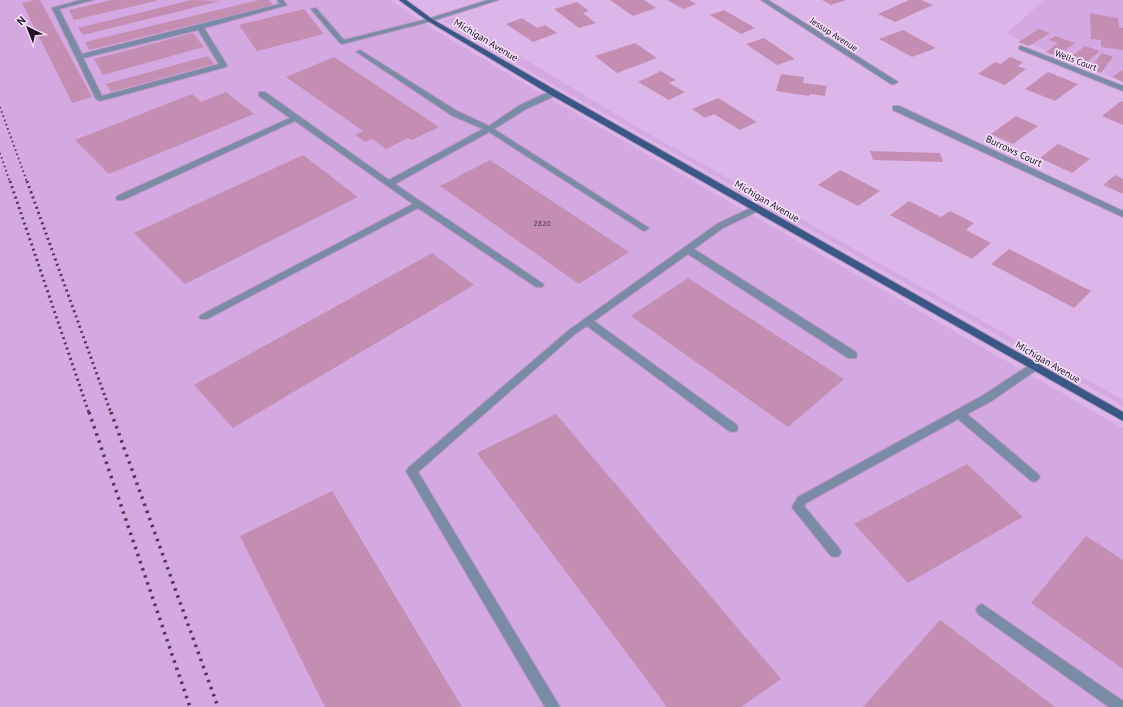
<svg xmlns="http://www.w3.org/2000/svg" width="1123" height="707" viewBox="0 0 1123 707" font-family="'PT Sans',sans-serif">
  <rect width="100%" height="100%" fill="#ddb6e9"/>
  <path fill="#d4a8e0" d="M 0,0 L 391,0 L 428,26 L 547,97 L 1123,428 L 1123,707 L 0,707 Z
    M 1044,0 L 1123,0 L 1123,81 L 1006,34 Z
    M 455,17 L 642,130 L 1123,400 L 1123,406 L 561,89 L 444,21 Z"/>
  <path fill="#c48eb3" d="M 35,0 L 40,0 L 92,97 L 72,103 L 22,3 Z
    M 111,0 L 156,0 L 156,1 L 74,20 L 69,10 Z
    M 191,0 L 221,1 L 83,35 L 78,28 Z
    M 259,0 L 269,0 L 273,5 L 89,50 L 85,42 Z
    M 610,0 L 644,0 L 656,8 L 633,16 Z
    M 667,0 L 689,0 L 696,4 L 683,9 Z
    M 822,0 L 846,0 L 831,5 Z
    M 909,0 L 921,0 L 933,5 L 895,22 L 878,14 Z
    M 577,2 L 589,11 L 583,13 L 596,23 L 579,28 L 554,9 Z
    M 304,9 L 324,34 L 257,51 L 239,25 Z
    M 724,10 L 755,28 L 741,34 L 710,15 Z
    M 1090,13 L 1118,18 L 1119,27 L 1123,28 L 1123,50 L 1101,47 L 1101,40 L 1091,39 Z
    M 522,18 L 537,28 L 545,25 L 557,33 L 533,42 L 506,24 Z
    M 1039,29 L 1050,33 L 1029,46 L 1018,42 Z
    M 903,30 L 936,48 L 912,57 L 879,39 Z
    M 193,33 L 204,47 L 103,75 L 94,59 Z
    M 1055,36 L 1075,43 L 1057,56 L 1046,52 L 1058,43 L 1049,40 Z
    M 764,38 L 795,59 L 777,65 L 746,44 Z
    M 635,43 L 657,58 L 617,73 L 595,56 Z
    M 1085,46 L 1100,51 L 1082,66 L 1071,62 L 1077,57 L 1073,55 Z
    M 1102,53 L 1113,57 L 1101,73 L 1089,69 Z
    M 208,56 L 214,64 L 111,92 L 106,84 Z
    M 334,57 L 439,127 L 412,140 L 408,138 L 386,149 L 372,139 L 366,142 L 355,135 L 363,131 L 286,77 Z
    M 1010,57 L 1023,62 L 1018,66 L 1026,69 L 1005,85 L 978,74 L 995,62 L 1001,64 Z
    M 1123,70 L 1123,82 L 1112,77 Z
    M 661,71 L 676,80 L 669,83 L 685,92 L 669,100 L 638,82 Z
    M 1048,72 L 1078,84 L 1055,101 L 1025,89 Z
    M 781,74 L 804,77 L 803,83 L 827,86 L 825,96 L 810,94 L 809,96 L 776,91 Z
    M 226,92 L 254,114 L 109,174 L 75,140 L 192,94 L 201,102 Z
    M 718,98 L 757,122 L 740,130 L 714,114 L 705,118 L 692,109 Z
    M 1121,101 L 1123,102 L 1123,125 L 1102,116 Z
    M 1016,116 L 1038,126 L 1013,144 L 991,134 Z
    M 1058,144 L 1090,159 L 1072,173 L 1040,158 Z
    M 870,151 L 940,153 L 943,162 L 873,160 Z
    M 303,155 L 358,197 L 185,284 L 134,233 Z
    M 490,160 L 629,252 L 579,284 L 440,186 Z
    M 840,170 L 880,191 L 858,206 L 818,185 Z
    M 1115,175 L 1123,179 L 1123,194 L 1103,185 Z
    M 909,201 L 941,217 L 950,211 L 974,223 L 966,230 L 991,243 L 972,259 L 890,215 Z
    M 1009,249 L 1091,291 L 1074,308 L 991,264 Z
    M 432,253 L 474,285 L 233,428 L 194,385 Z
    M 688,278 L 844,379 L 788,427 L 631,316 Z
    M 556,414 L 781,679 L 741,707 L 667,707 L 477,453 Z
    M 967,464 L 1023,517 L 908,583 L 854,524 Z
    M 332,491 L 462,707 L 325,707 L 240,536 Z
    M 1086,536 L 1123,560 L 1123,669 L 1031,603 Z
    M 940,620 L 1055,707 L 863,707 Z"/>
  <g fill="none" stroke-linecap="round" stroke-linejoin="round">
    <defs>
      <path id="minor" d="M 81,0 L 93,0 L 59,9 L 82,54 L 280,4 L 277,0 L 283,0 L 287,5 L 204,28 L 227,65 L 226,67 L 100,101 L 96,99 L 52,8 ZM 198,30 L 219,64 L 102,96 L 83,58 Z
        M 488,0 L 498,0 L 432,21 L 342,44 L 340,43 L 311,9 L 316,8 L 344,40 L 428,19 Z
        M 761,0 L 768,0 L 898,82 L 894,84 L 891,84 Z
        M 1021,46 L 1123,86 L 1123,91 L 1019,49 L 1019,47 Z
        M 360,50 L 457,111 L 489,126 L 520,105 L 551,91 L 557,91 L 557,95 L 526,109 L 494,129 L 649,228 L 645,231 L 642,230 L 489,132 L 395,184 L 542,283 L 544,285 L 542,287 L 536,287 L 418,208 L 207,319 L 201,319 L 199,317 L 201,315 L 413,204 L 295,121 L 123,200 L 117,200 L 116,198 L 117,196 L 290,118 L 259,96 L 259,92 L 265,92 L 389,180 L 483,129 L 451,115 L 358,53 L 356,52 Z
        M 893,106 L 899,106 L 1123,211 L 1123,217 L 893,110 Z
        M 757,205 L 760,206 L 761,208 L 760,210 L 723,228 L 694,249 L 856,352 L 857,355 L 856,358 L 848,358 L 688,254 L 594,321 L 737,425 L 738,428 L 737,431 L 733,432 L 729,431 L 587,326 L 575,334 L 418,472 L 560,707 L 545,707 L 406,471 L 408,468 L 569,330 L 717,224 Z
        M 1034,362 L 1038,363 L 1039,366 L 1038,369 L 990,402 L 967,414 L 1038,474 L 1040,477 L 1038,480 L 1034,482 L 1030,480 L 958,419 L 806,503 L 804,506 L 839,548 L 841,552 L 839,556 L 835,557 L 831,556 L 794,510 L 792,507 L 798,497 L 982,396 Z
        M 982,604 L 1123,701 L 1123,707 L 1109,707 L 978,614 L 976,610 L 978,606 Z"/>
      <path id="major" d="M 399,0 L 406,0 L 432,19 L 557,91 L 1123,412 L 1123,421 L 551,95 L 428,21 Z"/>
    </defs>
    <use href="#minor" stroke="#b896c2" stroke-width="2"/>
    <use href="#major" stroke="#b896c2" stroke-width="2"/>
    <use href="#minor" fill="#7a8ba5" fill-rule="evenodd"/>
    <use href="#major" fill="#395886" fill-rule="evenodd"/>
    <path stroke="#4d3953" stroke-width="2" stroke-dasharray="1.5 3" stroke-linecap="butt" d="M 0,107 L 27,182
      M 0,153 L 10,182"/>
    <path stroke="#4d3953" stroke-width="3" stroke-dasharray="2 3.5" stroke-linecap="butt" d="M 10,181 L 89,413
      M 27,181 L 111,413"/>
    <path stroke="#4d3953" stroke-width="3.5" stroke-dasharray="2.5 5" stroke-linecap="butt" d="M 89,412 L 190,707
      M 111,412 L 218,707"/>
  </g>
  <g text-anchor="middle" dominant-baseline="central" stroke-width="3.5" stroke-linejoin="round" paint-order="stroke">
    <g font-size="8" fill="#4b324a">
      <text x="542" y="223">2820</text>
    </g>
    <g font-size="9" fill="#231427" stroke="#f3dff9">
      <text transform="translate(834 34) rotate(33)">Jessup Avenue</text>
      <text transform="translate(1076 60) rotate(21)">Wells Court</text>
    </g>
    <g font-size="10" fill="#231427" stroke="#f3dff9">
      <text transform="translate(486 40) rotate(31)">Michigan Avenue</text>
      <text transform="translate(1014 151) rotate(25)">Burrows Court</text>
      <text transform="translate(767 201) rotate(30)">Michigan Avenue</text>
      <text transform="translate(1048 362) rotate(30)">Michigan Avenue</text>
    </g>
  </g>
  <g transform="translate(28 28) rotate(317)" stroke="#f3dff9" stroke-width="3" paint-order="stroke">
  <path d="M0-3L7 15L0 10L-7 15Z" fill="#231427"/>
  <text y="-6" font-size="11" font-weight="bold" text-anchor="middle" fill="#231427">N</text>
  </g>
</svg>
